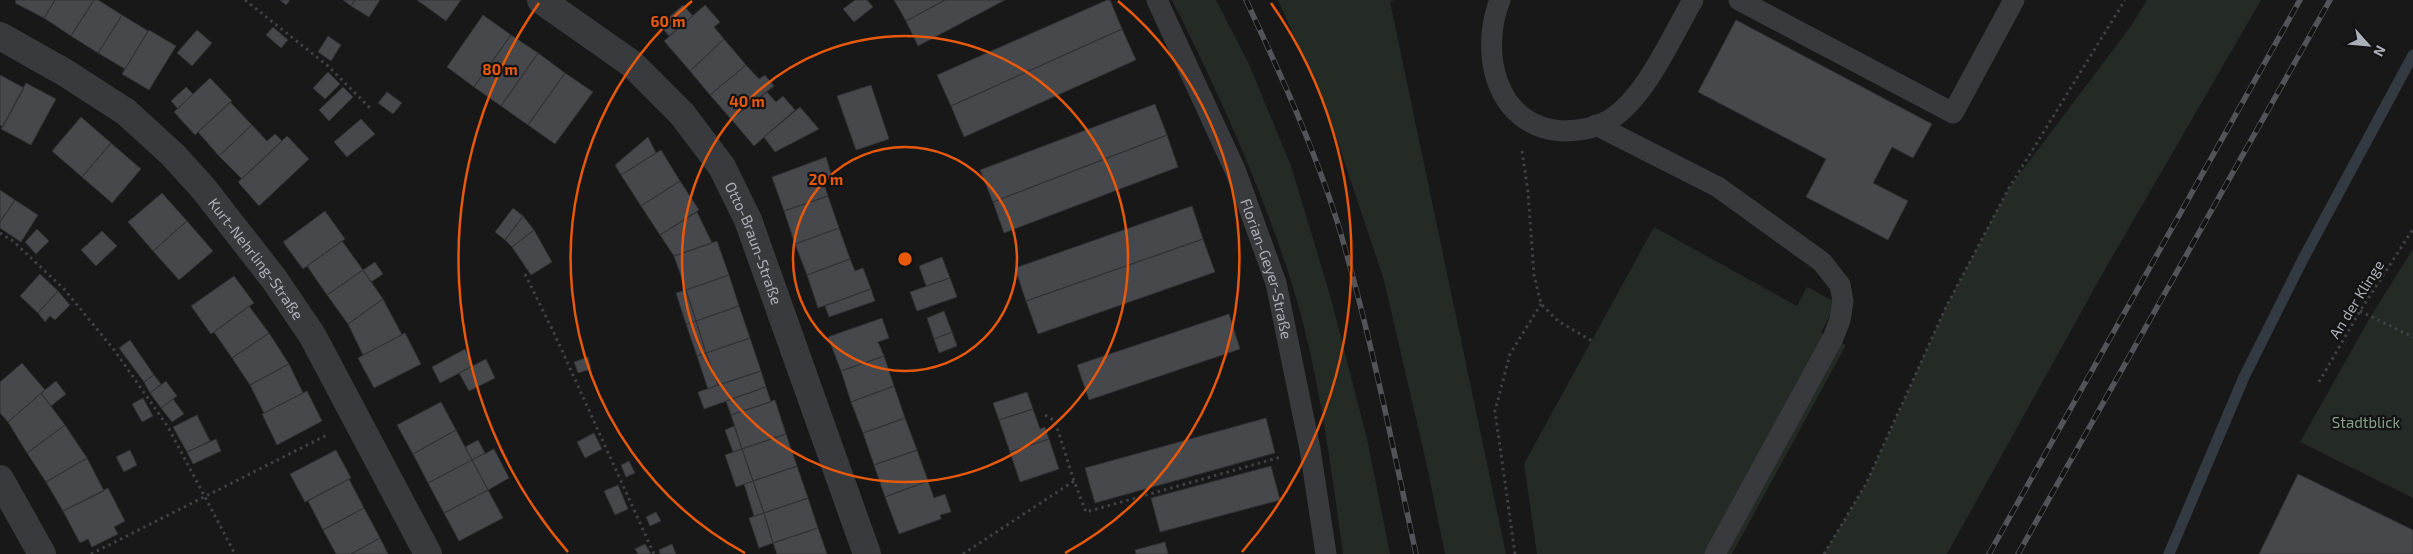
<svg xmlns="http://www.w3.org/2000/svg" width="2413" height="554" viewBox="0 0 2413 554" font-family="'Exo 2',sans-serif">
  <rect width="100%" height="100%" fill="#181819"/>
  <path fill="#242b25" d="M 1172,0 L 1216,0 L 1248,62 L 1291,166 L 1330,295 L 1367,439 L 1390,554 L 1343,554 C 1331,468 1320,380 1296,297 C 1265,195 1220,95 1172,0 Z
    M 1278,0 L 1394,0 L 1390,2 L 1506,554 L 1445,554 L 1427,466 L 1384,280 L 1329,116 Z
    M 2147,0 L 2261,0 L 2100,278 L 1947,554 L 1824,554 L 1866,484 L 1946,307 L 2009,188 L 2131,26 Z
    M 1654,227 L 1797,306 L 1807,287 L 1837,303 L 1821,332 L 1846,345 L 1732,554 L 1537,554 L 1524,464 Z
    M 2413,249 L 2413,498 L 2300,442 L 2371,316 Z"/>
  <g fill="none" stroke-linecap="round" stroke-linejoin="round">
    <path stroke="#333a41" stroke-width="11" d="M 2169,554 L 2244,377 L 2303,259 L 2413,55"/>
  </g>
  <path fill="#47484c" stroke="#323235" d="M 16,0 L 55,0 L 44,18 L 15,3 Z
    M 55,0 L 94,0 L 71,36 L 44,18 Z
    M 94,0 L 98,0 L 122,15 L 98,53 L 71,36 Z
    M 280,0 L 290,0 L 286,5 Z
    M 343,0 L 355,0 L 351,6 Z
    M 355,0 L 380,0 L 369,17 L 351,6 Z
    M 417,0 L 461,0 L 446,21 Z
    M 855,0 L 867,0 L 873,7 L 854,22 L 843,9 Z
    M 894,0 L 945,0 L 906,21 Z
    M 945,0 L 1005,0 L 918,46 L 906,21 Z
    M 1107,0 L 1110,0 L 1122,29 L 951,106 L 937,75 Z
    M 683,5 L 693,16 L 669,36 L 660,25 Z
    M 705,5 L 720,22 L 714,27 L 724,39 L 690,71 L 664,41 Z
    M 122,15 L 148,31 L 125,69 L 98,53 Z
    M 483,15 L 511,35 L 474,87 L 447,67 Z
    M 1736,20 L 1932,124 L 1913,158 L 1892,147 L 1873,183 L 1908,201 L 1888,240 L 1806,197 L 1826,159 L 1698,92 Z
    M 273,27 L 288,40 L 281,48 L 266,35 Z
    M 1122,29 L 1136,60 L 964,137 L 951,106 Z
    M 149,30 L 176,46 L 149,90 L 122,74 Z
    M 197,30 L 212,43 L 192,66 L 177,53 Z
    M 511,35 L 538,53 L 501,106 L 474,87 Z
    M 328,36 L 341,45 L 331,61 L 318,52 Z
    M 724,39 L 746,65 L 710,95 L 690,71 Z
    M 538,53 L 565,73 L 528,125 L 501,106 Z
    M 746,65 L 759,79 L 765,75 L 774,86 L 731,119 L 710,95 Z
    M 328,72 L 340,84 L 325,99 L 313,88 Z
    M 565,73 L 593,92 L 555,144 L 528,125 Z
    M 0,75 L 24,88 L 3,127 L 0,125 Z
    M 210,78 L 232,101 L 195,135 L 174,112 Z
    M 26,83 L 56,99 L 31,145 L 1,129 Z
    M 871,85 L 889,139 L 856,150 L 837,96 Z
    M 186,87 L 193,94 L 178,109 L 171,101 Z
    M 343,87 L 353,97 L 329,121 L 319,110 Z
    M 387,92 L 402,103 L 393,114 L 378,103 Z
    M 767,92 L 776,102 L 783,96 L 795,110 L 754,146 L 731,119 Z
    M 230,102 L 252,125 L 219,156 L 198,132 Z
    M 1155,104 L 1167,135 L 993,202 L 980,170 Z
    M 800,107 L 819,129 L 775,152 L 764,137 Z
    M 81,117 L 111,143 L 82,177 L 52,151 Z
    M 361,119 L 375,134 L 347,157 L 334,142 Z
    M 252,125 L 267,141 L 275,134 L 282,141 L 242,179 L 219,156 Z
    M 1167,135 L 1178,167 L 1004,233 L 993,202 Z
    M 287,136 L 309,159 L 259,206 L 238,182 Z
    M 648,137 L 656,153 L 621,175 L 615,165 Z
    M 111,143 L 141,169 L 112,203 L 82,177 Z
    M 661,150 L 680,181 L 641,206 L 621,175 Z
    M 826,157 L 832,177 L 823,181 L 828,196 L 784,211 L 772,177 Z
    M 680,181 L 699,210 L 660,235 L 641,206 Z
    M 0,190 L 15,200 L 0,222 Z
    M 162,193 L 187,221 L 153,251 L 128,222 Z
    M 828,196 L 839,228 L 795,244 L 784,211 Z
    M 15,200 L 38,215 L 21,242 L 0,228 L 0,222 Z
    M 1192,206 L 1203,239 L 1026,301 L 1015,268 Z
    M 513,208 L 523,216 L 505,240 L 495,232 Z
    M 325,211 L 345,239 L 303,269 L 283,242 Z
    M 697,212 L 712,243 L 674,256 L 660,235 Z
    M 523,216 L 534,230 L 512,247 L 505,240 Z
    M 187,221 L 213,251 L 179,280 L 153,251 Z
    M 839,228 L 850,259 L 807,275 L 795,244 Z
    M 37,229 L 49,241 L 36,254 L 25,242 Z
    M 534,230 L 552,262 L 531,275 L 512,247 Z
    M 102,231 L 117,246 L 96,266 L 81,250 Z
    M 1203,239 L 1215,272 L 1038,334 L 1026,301 Z
    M 342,241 L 363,270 L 327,295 L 307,266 Z
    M 717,241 L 729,275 L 686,290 L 674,256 Z
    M 942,257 L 950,278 L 926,286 L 919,266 Z
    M 850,259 L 855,271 L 863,268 L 871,289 L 818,308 L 807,275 Z
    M 375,262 L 383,274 L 371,282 L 363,270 Z
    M 363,270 L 383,299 L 348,324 L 327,295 Z
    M 40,274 L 58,291 L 38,313 L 20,296 Z
    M 729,275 L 739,306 L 696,321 L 686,290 Z
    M 234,276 L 254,303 L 211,334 L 191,306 Z
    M 950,278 L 957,297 L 917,311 L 910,292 Z
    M 871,289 L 875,301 L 829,317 L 825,306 Z
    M 686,290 L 696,321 L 686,324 L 676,293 Z
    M 58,291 L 70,305 L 55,320 L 50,316 L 45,322 L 38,313 Z
    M 383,299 L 402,335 L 363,355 L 348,324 Z
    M 249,306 L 269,333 L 232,358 L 214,332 Z
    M 739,306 L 750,338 L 706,353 L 696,321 Z
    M 944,311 L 952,332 L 934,339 L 927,318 Z
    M 1229,314 L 1240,349 L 1089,400 L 1077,365 Z
    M 882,318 L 889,338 L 878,342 L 884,356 L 841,371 L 828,337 Z
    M 696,321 L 706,353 L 697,356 L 686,324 Z
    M 952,332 L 957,346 L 939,353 L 934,339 Z
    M 269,333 L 289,364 L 250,385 L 232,358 Z
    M 405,333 L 421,364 L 374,388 L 358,358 Z
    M 750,338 L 761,371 L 718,385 L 706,353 Z
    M 130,340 L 154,375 L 144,382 L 119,348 Z
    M 465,349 L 473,366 L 440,383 L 432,367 Z
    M 706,353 L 718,385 L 708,389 L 697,356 Z
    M 884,356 L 894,386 L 851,402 L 841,371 Z
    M 588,357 L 591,369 L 578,373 L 574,362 Z
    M 486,359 L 495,378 L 469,391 L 459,373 Z
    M 22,363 L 45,390 L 8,422 L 0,413 L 0,382 Z
    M 289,364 L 303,393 L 264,413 L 250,385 Z
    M 761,371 L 766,387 L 704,409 L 698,392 Z
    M 154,375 L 161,384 L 150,393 L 144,382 Z
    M 56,381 L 66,394 L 51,406 L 41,393 Z
    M 166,381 L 177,396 L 161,408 L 150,393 Z
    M 894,386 L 905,418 L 863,433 L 851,402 Z
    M 766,387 L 771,402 L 731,415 L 726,401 Z
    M 307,391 L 322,421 L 277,445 L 262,414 Z
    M 1027,392 L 1033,409 L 999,420 L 993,403 Z
    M 41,393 L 65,425 L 27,453 L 8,422 Z
    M 143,398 L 153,416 L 142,422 L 132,404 Z
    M 173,399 L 184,414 L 172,422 L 161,408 Z
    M 775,400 L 786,434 L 742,449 L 731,415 Z
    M 441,402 L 456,430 L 413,454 L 397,425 Z
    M 1033,409 L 1040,429 L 1045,427 L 1049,439 L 1010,452 L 999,420 Z
    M 197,415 L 210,441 L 187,452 L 173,427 Z
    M 905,418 L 917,450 L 874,465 L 863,433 Z
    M 1266,418 L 1275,453 L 1095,503 L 1085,468 Z
    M 65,425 L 87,458 L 46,482 L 27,453 Z
    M 734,426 L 742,449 L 733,452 L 725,430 Z
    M 456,430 L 472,460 L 428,483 L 413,454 Z
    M 594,433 L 602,449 L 585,458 L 577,442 Z
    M 786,434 L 797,466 L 753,481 L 742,449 Z
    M 216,439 L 221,451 L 193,464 L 187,452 Z
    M 1049,439 L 1059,469 L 1020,482 L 1010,452 Z
    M 478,440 L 485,453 L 472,460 L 465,447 Z
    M 494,449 L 509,478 L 488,490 L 472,460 Z
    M 742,449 L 753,481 L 736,487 L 725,455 Z
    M 130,450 L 137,465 L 124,472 L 116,457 Z
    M 336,450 L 351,478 L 305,502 L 290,474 Z
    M 917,450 L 928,481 L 885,497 L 874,465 Z
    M 87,458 L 104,491 L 63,511 L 46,482 Z
    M 472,460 L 488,490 L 444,513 L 428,483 Z
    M 629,461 L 635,473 L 626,477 L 621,465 Z
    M 797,466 L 808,498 L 764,513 L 753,481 Z
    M 1271,466 L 1280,500 L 1160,532 L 1151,498 Z
    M 2298,474 L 2413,530 L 2413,554 L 2259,554 Z
    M 349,479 L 364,508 L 323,530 L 308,501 Z
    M 753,481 L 764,513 L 754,516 L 744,484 Z
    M 928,481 L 934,498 L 945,494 L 951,512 L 940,515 L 941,519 L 899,534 L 885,497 Z
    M 618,485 L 628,509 L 615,515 L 604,491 Z
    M 108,488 L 125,521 L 114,527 L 118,534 L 92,547 L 88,539 L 80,543 L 63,511 Z
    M 488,490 L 503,518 L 459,541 L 444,513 Z
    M 808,498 L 818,528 L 773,543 L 764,513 Z
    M 364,508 L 380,538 L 351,554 L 336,554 L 323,530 Z
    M 656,512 L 661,521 L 650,526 L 646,517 Z
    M 764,513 L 773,543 L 759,548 L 749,518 Z
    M 818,528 L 827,554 L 777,554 L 773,543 Z
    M 380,538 L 388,554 L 351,554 Z
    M 1165,542 L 1168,554 L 1136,554 L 1135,550 Z
    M 645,544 L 651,554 L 638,554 L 635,549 Z
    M 672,544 L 676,554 L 660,554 L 659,550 Z"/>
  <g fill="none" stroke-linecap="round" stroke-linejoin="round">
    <path stroke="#3f4145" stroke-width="3" stroke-dasharray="2.5 4" stroke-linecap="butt" d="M 245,0 L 328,66 L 370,108
      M 1522,151 L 1528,192 L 1534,275 L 1541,304 L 1558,321 L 1592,341
      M 0,233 L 13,241 L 64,289 L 115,351 L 168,427 L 235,554
      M 525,274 L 554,333 L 654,554
      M 2360,311 L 2413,337
      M 2319,382 L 2360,311 L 2413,229
      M 1045,415 L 1055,421 L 1074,481
      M 91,554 L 327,435
      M 963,554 L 1074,481 L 1086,512 L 1281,457
      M 1515,554 L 1495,411 L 1510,354 L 1541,304
      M 1824,554 L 1866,484 L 1946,307 L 2009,188 L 2125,0"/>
    <g stroke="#393a3e" stroke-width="21">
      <path id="s1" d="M 1157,0 L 1236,172 L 1276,283 L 1310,449 L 1326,554"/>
      <path d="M 1500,0 C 1479,53 1496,127 1562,131 C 1577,131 1596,128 1609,120 C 1645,99 1672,36 1693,0"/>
      <path d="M 1739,0 L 1953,113 L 2014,0"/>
      <path d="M 1596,125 L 1718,187 L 1822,262 L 1840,285 L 1843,301 L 1840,320 L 1833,338 L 1715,554"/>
    </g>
    <g stroke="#393a3e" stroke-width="28">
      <path id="s2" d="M 541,0 L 632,64 L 682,114 L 722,167 L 748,220 L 867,554"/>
      <path id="s3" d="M 0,36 L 64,72 L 126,112 L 173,155 L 203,188 L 274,279 L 312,335 L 428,554"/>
      <path d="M 0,479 L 42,554"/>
    </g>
    <defs>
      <path id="rail" d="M 1246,0 C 1280,73 1314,147 1338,224 C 1370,332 1392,443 1416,554
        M 1989,554 L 2300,0
        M 2018,554 L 2330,0"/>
    </defs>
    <use href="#rail" stroke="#525459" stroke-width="5.5"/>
    <use href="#rail" stroke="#131314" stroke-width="4" stroke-dasharray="11" stroke-linecap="butt"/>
  </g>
  <g fill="none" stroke="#e8590c" stroke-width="2.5">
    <circle cx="905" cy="259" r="112"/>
    <circle cx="905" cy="259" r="223"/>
    <path d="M745 553A335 335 0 0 1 692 1M1118 1A335 335 0 0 1 1065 553"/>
    <path d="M568 552A447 447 0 0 1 539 3M1271 3A447 447 0 0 1 1242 552"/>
  </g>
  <g text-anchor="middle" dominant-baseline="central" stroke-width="4.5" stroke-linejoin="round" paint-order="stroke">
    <g font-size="15" fill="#abafb8" stroke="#131314">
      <text stroke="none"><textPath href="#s2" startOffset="331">Otto-Braun-Straße</textPath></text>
      <text stroke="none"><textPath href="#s3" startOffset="344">Kurt-Nehrling-Straße</textPath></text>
      <text stroke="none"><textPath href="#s1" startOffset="291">Florian-Geyer-Straße</textPath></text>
      <text transform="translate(2356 299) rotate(-58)">An der Klinge</text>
    </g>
    <g font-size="15" fill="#85a088" stroke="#131314">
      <text x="2366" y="422">Stadtblick</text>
    </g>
  </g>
  <circle cx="905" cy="259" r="8" fill="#e8590c" stroke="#131314" stroke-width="2.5"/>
  <g font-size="15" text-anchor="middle" font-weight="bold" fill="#e8590c" stroke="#131314" stroke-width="4.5" stroke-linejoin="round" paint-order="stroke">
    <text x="668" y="27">60 m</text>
    <text x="500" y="75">80 m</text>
    <text x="747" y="107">40 m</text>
    <text x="826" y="185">20 m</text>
  </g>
  <g transform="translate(2368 45) rotate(117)" stroke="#131314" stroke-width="4" paint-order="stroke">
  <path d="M0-4L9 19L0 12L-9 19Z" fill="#abafb8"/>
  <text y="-8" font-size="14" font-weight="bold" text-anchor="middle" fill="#abafb8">N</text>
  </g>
</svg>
